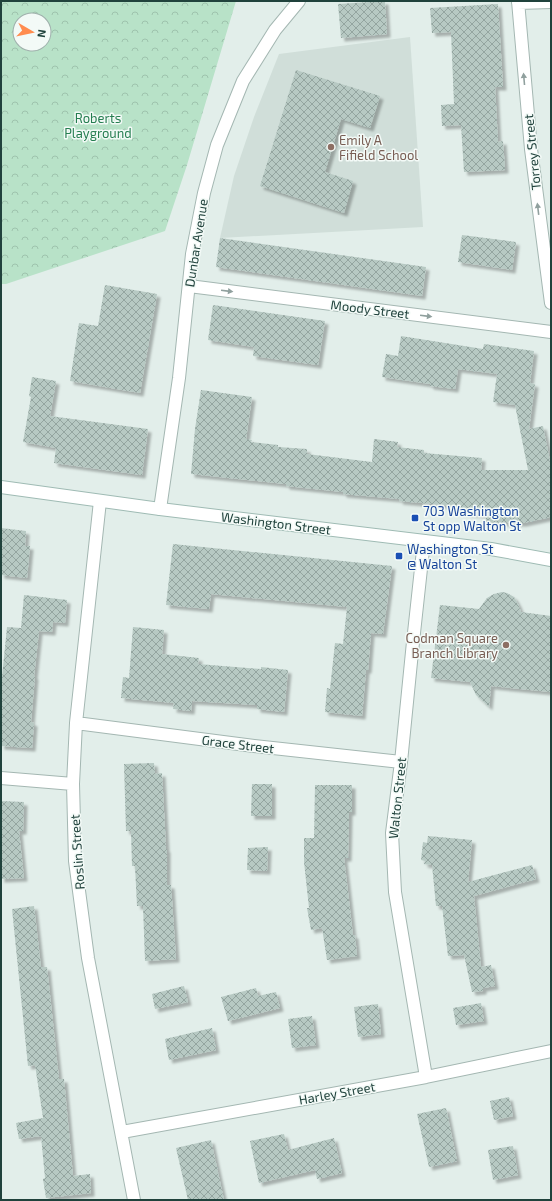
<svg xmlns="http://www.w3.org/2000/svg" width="552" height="1201" viewBox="0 0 552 1201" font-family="'Exo 2',sans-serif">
  <defs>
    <pattern id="park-crowns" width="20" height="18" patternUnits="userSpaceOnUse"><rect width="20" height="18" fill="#b8e2c8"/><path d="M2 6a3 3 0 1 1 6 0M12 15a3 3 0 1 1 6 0" fill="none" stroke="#9ec3ad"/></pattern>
    <pattern id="building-cross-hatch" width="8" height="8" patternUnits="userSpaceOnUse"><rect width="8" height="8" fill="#b7c9c3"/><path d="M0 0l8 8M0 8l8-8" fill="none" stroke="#94a5a0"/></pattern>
    <filter id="shadow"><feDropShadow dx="3.5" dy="3.5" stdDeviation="1" flood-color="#0004"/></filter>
  </defs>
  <rect width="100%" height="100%" fill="#e2eeea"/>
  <path fill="#d0ded9" d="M 410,37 L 423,227 L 220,238 L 234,176 L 254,117 L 279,54 Z"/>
  <path fill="url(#park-crowns)" fill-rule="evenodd" d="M 1,1 L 236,1 L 187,165 L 165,231 L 6,284 L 1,284 ZM 20,20 L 44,20 L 44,44 L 20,44 Z"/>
  <path fill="url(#building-cross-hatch)" filter="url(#shadow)" d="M 385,1 L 387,34 L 341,38 L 338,4 Z
    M 498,4 L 503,87 L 495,87 L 498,142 L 503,141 L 505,170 L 464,172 L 461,125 L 442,126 L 441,105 L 454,104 L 451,32 L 432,33 L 430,8 Z
    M 296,70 L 380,96 L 370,128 L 341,119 L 325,172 L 353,181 L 344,213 L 260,186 Z
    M 462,235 L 516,242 L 512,270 L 458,262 Z
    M 220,238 L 426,267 L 422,296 L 216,267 Z
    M 105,285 L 157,294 L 140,393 L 70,381 L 79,323 L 98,326 Z
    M 213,305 L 325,321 L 318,365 L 253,356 L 254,347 L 208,340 Z
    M 401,336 L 483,349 L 484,344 L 534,351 L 530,383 L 535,384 L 529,429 L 543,426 L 551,466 L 551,517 L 523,523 L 486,522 L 486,515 L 456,512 L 456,506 L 399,501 L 400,499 L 343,494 L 343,492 L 286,486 L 286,484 L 191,474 L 195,429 L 201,390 L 252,397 L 246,439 L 252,440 L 251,442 L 278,445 L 278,447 L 307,449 L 307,454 L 372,462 L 374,439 L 398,442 L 397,447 L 424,450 L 424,453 L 482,458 L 481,470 L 528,470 L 515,405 L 493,402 L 497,374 L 458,369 L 455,389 L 430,386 L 430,384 L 382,377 L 386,354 L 398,356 Z
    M 32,377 L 56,381 L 50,416 L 148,429 L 142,475 L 54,463 L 56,448 L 23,442 L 31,397 L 29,396 Z
    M 1,528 L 26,531 L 25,546 L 30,546 L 27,578 L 1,575 Z
    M 173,544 L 392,566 L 383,634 L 371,633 L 368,670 L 366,670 L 362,716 L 325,712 L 327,688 L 330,689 L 335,643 L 343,644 L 347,607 L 211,594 L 209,609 L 166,605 Z
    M 502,592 L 507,593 L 514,597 L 518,604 L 521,612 L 551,616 L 551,692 L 491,686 L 489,707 L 476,695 L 470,682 L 431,678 L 440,605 L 479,609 L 487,598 L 494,594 Z
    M 24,595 L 67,600 L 65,623 L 53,622 L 52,632 L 39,631 L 34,676 L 35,676 L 31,722 L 34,723 L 32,748 L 1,746 L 1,687 L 7,627 L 21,628 Z
    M 133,627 L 164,630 L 162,654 L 199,658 L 198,664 L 261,669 L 261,667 L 288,670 L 284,712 L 257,709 L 257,705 L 192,701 L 191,711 L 173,709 L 174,703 L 121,698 L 123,677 L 129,678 Z
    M 154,763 L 155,774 L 162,773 L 166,849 L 167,849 L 167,885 L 171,885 L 176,959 L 145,961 L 143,906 L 137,906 L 135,866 L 132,866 L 131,831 L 126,831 L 124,764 Z
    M 252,784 L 272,784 L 272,816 L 251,816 Z
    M 315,785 L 352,785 L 352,812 L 349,812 L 348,858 L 344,858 L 353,935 L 355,935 L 357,956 L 327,960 L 322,928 L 311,930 L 307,908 L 309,908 L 304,862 L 304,838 L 314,838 Z
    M 1,801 L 24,802 L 23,831 L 19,831 L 24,878 L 1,879 Z
    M 428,836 L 472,840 L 468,882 L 532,865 L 536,879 L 474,896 L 481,967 L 491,965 L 495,986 L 483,988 L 483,991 L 472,992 L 464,955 L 448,956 L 442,906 L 436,906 L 432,865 L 424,864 L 425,861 L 421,860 L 423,842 L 427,843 Z
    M 268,847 L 267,871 L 247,870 L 248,848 Z
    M 34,906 L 41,967 L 47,967 L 59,1079 L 64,1079 L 73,1176 L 90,1174 L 91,1193 L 46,1198 L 43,1179 L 45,1178 L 41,1136 L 19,1139 L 16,1123 L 43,1118 L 35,1065 L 28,1066 L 12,909 Z
    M 184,986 L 188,1002 L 155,1009 L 152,994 Z
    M 256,988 L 258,996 L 276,992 L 280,1008 L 228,1021 L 221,997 Z
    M 481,1003 L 484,1021 L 456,1025 L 453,1008 Z
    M 378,1004 L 381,1034 L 358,1037 L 354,1007 Z
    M 312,1016 L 316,1045 L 292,1048 L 288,1019 Z
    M 212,1028 L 216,1050 L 169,1060 L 165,1039 Z
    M 509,1097 L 513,1116 L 494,1120 L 490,1101 Z
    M 446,1108 L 457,1161 L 429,1167 L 417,1114 Z
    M 284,1134 L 288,1150 L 334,1138 L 342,1173 L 317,1179 L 315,1170 L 259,1183 L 250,1141 Z
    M 211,1140 L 224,1200 L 188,1200 L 176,1148 Z
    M 513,1146 L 518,1175 L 493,1180 L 488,1150 Z"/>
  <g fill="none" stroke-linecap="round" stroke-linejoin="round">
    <defs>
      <path id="minor" d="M 518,1 L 531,149 L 551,303
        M 518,3 L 551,2
        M 189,286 L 551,332
        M 100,501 L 76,723 L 73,784 L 75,861 L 88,958 L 134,1200
        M 160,509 L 179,378 L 192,254 L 204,193 L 217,145 L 243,81 L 275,30 L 299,1
        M 424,541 L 413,642 L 401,762 L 392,833 L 395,892 L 426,1077
        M 76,723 L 254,746 L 401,762
        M 1,778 L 73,784
        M 122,1132 L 426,1077 L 551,1051"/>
      <path id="secondary" d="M 1,487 L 160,509 L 491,549 L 551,560"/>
    </defs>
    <use href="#minor" stroke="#a4b7b2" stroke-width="14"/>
    <use href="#secondary" stroke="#9fbbb4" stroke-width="14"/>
    <use href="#minor" stroke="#fff" stroke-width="12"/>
    <use href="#secondary" stroke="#fff" stroke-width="12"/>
  </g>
  <defs><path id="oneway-solid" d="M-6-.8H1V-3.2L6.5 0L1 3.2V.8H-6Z"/></defs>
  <g fill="#90a09e">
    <use href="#oneway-solid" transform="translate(524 79) rotate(-95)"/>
    <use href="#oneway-solid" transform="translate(538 209) rotate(-97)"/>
    <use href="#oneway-solid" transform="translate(227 291) rotate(7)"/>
    <use href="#oneway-solid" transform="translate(426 316) rotate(7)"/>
  </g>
  <g fill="#8d6e63" stroke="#f3faf7" stroke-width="1.5">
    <circle cx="331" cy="147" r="4"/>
    <circle cx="506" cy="645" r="4"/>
  </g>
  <g fill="#1a4fb4" stroke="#f3faf7" stroke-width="1.5">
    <rect x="411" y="514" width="8" height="8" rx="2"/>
    <rect x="395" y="552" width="8" height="8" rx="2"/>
  </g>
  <g text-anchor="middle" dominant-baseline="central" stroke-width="3" stroke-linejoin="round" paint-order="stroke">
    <g font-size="13" fill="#257e50" stroke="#f3faf7">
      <text x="98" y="118">Roberts<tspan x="98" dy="15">Playground</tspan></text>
    </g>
    <g font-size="13" fill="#785e54" stroke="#f3faf7" text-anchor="start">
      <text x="339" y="140">Emily A<tspan x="339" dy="15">Fifield School</tspan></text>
      <text x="498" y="638" text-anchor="end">Codman Square<tspan x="498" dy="15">Branch Library</tspan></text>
    </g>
    <g font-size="13" fill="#20423c" stroke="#f3faf7">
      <text transform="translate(532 152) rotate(-96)">Torrey Street</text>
      <text transform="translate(196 243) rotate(-81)">Dunbar Avenue</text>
      <text transform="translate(370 309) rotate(7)">Moody Street</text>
      <text transform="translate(276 523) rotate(7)">Washington Street</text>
      <text transform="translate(238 744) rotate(7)">Grace Street</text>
      <text transform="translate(397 798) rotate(-84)">Walton Street</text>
      <text transform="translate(77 852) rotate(-94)">Roslin Street</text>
      <text transform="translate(337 1093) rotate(-10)">Harley Street</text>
    </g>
    <g font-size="13" fill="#164399" stroke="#f3faf7" text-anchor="start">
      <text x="423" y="511">703 Washington<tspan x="423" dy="15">St opp Walton St</tspan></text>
      <text x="407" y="549">Washington St<tspan x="407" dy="15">@ Walton St</tspan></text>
    </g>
  </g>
  <rect width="552" height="1201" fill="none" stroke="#20423c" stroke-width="4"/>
  <g transform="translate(32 32) rotate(99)"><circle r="19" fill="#f3faf7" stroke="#9fb0ac"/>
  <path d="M0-3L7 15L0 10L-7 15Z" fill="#ff8c4f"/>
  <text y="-6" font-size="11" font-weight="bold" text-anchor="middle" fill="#20423c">N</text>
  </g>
</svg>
